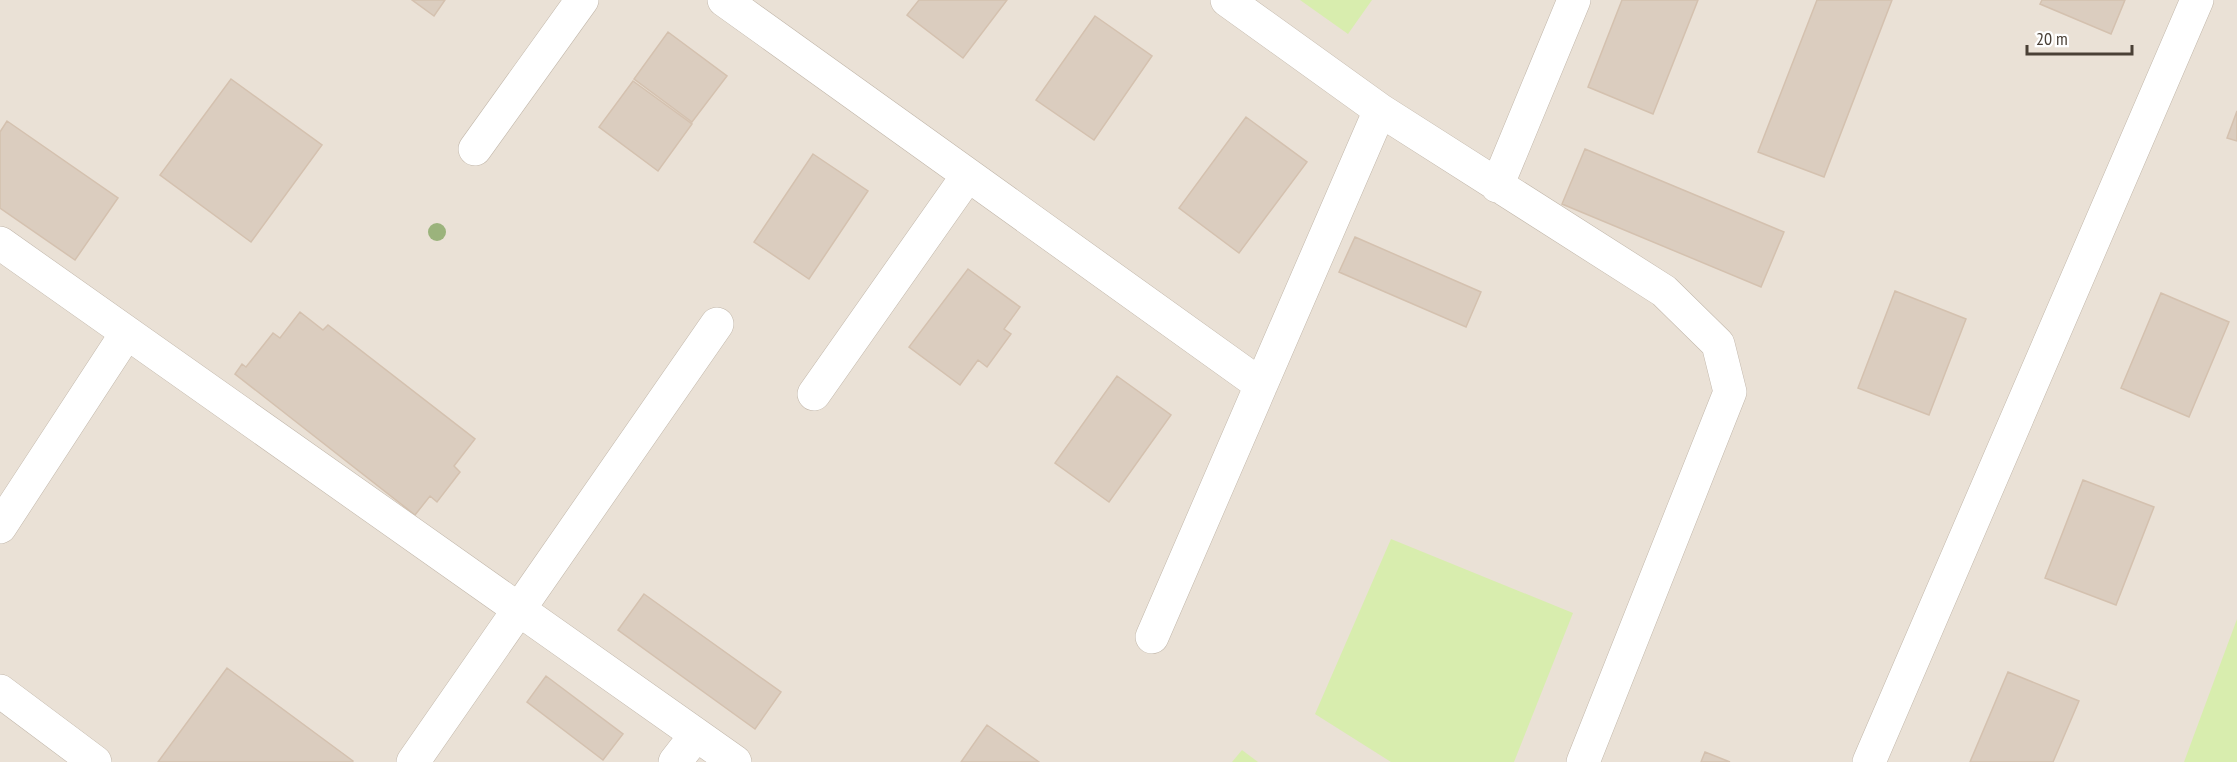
<svg xmlns="http://www.w3.org/2000/svg" width="2237" height="762" viewBox="0 0 2237 762" font-family="'PT Sans Narrow',sans-serif">
  <rect width="100%" height="100%" fill="#f5f0e8"/>
  <path fill="#eae1d6" d="M 0,0 L 2237,0 L 2237,762 L 0,762 Z"/>
  <path fill="#d8edae" d="M 1300,0 L 1372,0 L 1348,34 Z
    M 1391,539 L 1573,613 L 1514,762 L 1391,762 L 1315,714 Z
    M 2237,619 L 2237,762 L 2184,762 Z
    M 1242,750 L 1258,762 L 1232,762 Z"/>
  <path fill="#dbcdbf" stroke="#d4c1af" stroke-width="1.5" d="M 412,0 L 445,0 L 434,16 Z
    M 919,0 L 1007,0 L 963,58 L 907,15 Z
    M 1622,0 L 1698,0 L 1653,114 L 1588,87 Z
    M 1817,0 L 1892,0 L 1824,177 L 1758,152 Z
    M 2042,0 L 2125,0 L 2111,34 L 2040,4 Z
    M 1095,16 L 1152,56 L 1094,140 L 1036,100 Z
    M 668,32 L 727,76 L 692,122 L 634,79 Z
    M 231,79 L 322,145 L 251,242 L 160,175 Z
    M 633,81 L 692,124 L 658,171 L 599,127 Z
    M 2237,111 L 2237,141 L 2227,138 Z
    M 1246,117 L 1307,162 L 1239,253 L 1179,208 Z
    M 7,121 L 118,198 L 75,260 L 0,208 L 0,132 Z
    M 1585,149 L 1784,232 L 1761,287 L 1562,204 Z
    M 813,154 L 868,191 L 809,279 L 754,242 Z
    M 1355,237 L 1481,292 L 1466,327 L 1339,272 Z
    M 968,269 L 1020,307 L 1004,329 L 1011,334 L 987,367 L 978,360 L 960,385 L 909,347 Z
    M 1895,291 L 1966,319 L 1929,415 L 1858,388 Z
    M 2161,293 L 2229,322 L 2189,417 L 2121,388 Z
    M 300,312 L 323,330 L 328,325 L 475,439 L 454,466 L 460,472 L 437,502 L 430,496 L 415,515 L 235,374 L 242,364 L 246,367 L 273,333 L 280,338 Z
    M 1117,376 L 1171,415 L 1109,502 L 1055,463 Z
    M 2083,480 L 2154,507 L 2116,605 L 2045,578 Z
    M 644,594 L 781,692 L 755,729 L 618,630 Z
    M 227,668 L 353,761 L 352,762 L 158,762 Z
    M 2008,672 L 2079,701 L 2053,762 L 1970,762 Z
    M 546,676 L 623,734 L 603,760 L 527,702 Z
    M 987,725 L 1039,762 L 961,762 Z
    M 1705,752 L 1730,762 L 1701,762 Z"/>
  <g fill="none" stroke-linecap="round" stroke-linejoin="round">
    <defs>
      <path id="minor" d="M 724,0 L 1261,385
        M 1227,0 L 1380,110 L 1664,291 L 1718,344 L 1730,392 L 1583,762
        M 475,149 L 582,0
        M 1497,186 L 1574,0
        M 0,243 L 735,762
        M 814,394 L 968,175
        M 0,527 L 126,334
        M 1152,637 L 1380,110
        M 0,691 L 95,762
        M 413,762 L 717,324
        M 675,762 L 696,735
        M 1869,762 L 2197,0"/>
    </defs>
    <use href="#minor" stroke="#c2b7aa" stroke-width="34"/>
    <use href="#minor" stroke="#fff" stroke-width="33"/>
  </g>
  <circle fill="#9bb37c" cx="437" cy="232" r="9"/>
  <path d="M2027 45v9h105v-9" fill="none" stroke="#4a4036" stroke-width="3"/>
  <text x="2036" y="45" font-size="18" fill="#4a4036" stroke="#ffffff" stroke-width="4.5" paint-order="stroke">20 m</text>
</svg>
